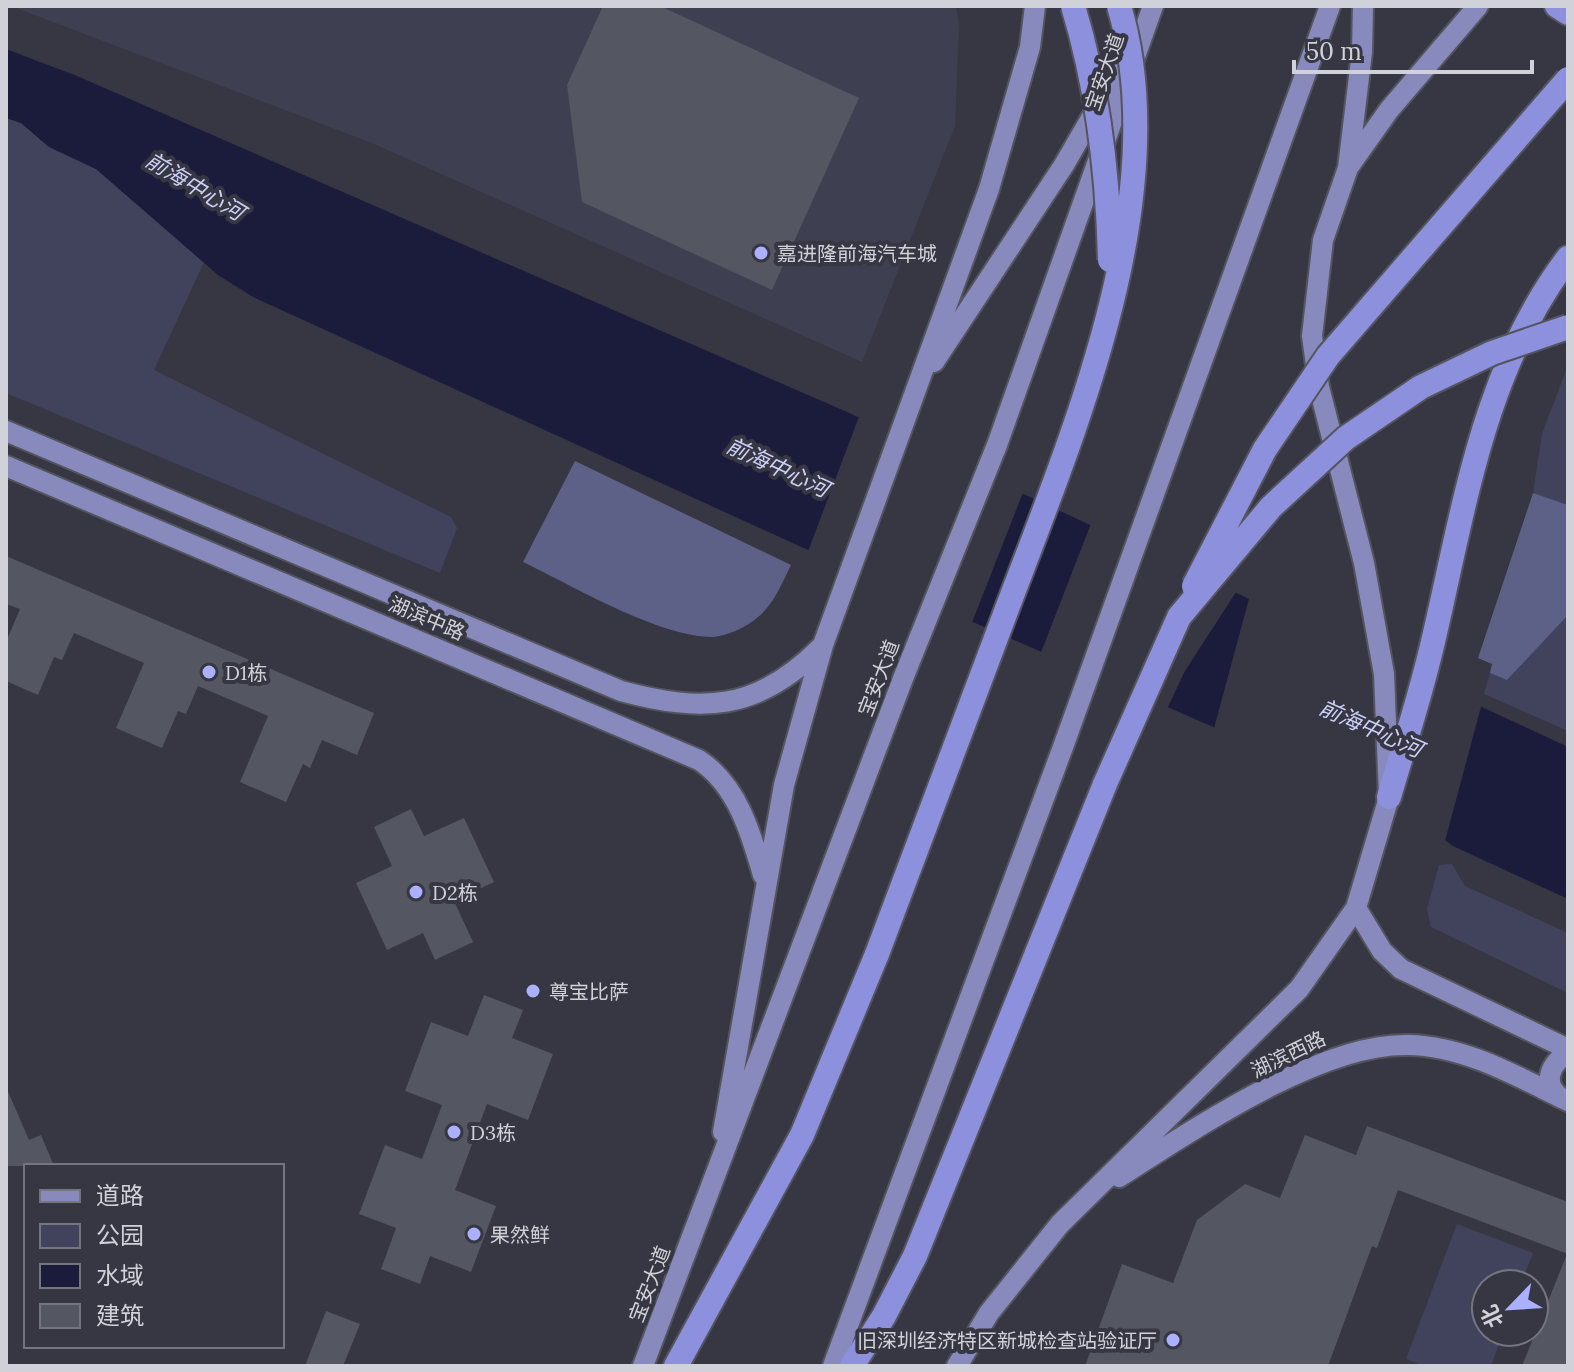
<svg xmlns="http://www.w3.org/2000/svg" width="1574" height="1372" viewBox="0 0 1574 1372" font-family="Lora,'Noto Sans SC',serif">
  <rect width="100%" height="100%" fill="#363742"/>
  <path fill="#3e4052" d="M 11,6 L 956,6 L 959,25 L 955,126 L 862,362 L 372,143 Z"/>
  <path fill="#41435d" d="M 6,118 L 21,123 L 49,147 L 96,169 L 204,262 L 154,370 L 451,517 L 457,528 L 440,573 L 6,393 Z
    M 1568,365 L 1568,505 L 1533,493 L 1542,434 Z
    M 1568,615 L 1568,731 L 1484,694 L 1490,673 L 1507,679 Z
    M 1452,864 L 1465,886 L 1568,933 L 1568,993 L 1431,927 L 1427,909 L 1439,865 Z
    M 1457,1224 L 1533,1253 L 1521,1284 L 1486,1284 L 1486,1332 L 1503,1332 L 1491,1366 L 1424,1366 L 1406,1359 Z"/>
  <path fill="#5e6187" d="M 575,461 L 791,565 C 782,583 774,604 758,617 C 747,627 727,636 713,637 C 659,637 573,586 523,562 Z
    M 1533,493 L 1568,505 L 1568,615 L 1507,680 L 1490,673 L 1492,664 L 1478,658 Z"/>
  <path fill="#1b1b3b" d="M 6,49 L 77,76 L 847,412 L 1568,747 L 1568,899 L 1453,846 L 1403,810 L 797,545 L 253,297 L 218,275 L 96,169 L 49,147 L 21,123 L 6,118 Z"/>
  <path fill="#363742" d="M 860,414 L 1024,490 L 971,625 L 807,554 Z
    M 1092,521 L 1238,589 L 1185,671 L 1166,711 L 1040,655 Z
    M 1250,595 L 1482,703 L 1444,845 L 1401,814 L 1213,732 Z"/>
  <path fill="#545662" d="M 603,6 L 660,6 L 859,98 L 772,290 L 582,202 L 567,85 Z
    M 6,556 L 374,713 L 357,755 L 322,740 L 310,768 L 303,764 L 286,802 L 240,782 L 268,716 L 198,686 L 186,714 L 178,711 L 162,748 L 116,728 L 144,663 L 74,633 L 62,660 L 54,657 L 38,695 L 6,681 L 6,642 L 20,609 L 6,604 Z
    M 411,809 L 424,836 L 464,818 L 494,882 L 454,901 L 473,942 L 435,960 L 423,933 L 387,950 L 356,883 L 392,866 L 374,827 Z
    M 484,995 L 523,1010 L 512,1038 L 553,1054 L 528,1120 L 487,1104 L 455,1190 L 496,1206 L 471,1272 L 430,1256 L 420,1284 L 381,1269 L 396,1228 L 359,1214 L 385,1145 L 422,1159 L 442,1105 L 405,1091 L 431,1022 L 468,1036 Z
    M 6,1087 L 29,1140 L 41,1135 L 54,1166 L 6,1166 Z
    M 1367,1126 L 1568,1202 L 1568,1254 L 1398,1190 L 1377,1248 L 1372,1246 L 1328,1366 L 1085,1366 L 1122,1264 L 1173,1283 L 1197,1220 L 1245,1184 L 1280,1198 L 1305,1135 L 1356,1155 Z
    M 1567,1254 L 1568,1366 L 1522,1366 Z
    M 326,1311 L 360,1324 L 343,1366 L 305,1366 Z"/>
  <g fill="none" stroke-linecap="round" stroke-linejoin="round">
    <defs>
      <path id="major" d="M 1350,165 L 1389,110 L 1478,6
        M 934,362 L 1064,165 L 1120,68
        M 6,431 L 621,691 C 703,713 757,711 820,648
        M 6,466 L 699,760 C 737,785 751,833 763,875
        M 1356,908 L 1382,951 L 1401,969 L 1568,1049
        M 1560,1097 C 1542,1084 1550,1062 1568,1054
        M 723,1132 L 784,785 L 823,645 L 989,189 L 1030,47 L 1035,6
        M 1119,1177 C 1193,1130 1321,1042 1409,1045 C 1465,1046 1518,1077 1568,1101
        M 643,1366 L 904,676 L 997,445 L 1153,6
        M 833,1366 L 1063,747 L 1330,6
        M 957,1366 L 989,1313 L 1060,1224 L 1299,989 L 1356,908 L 1389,797 L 1384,674 L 1364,563 L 1319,387 L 1312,336 L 1323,240 L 1348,168 L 1362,52 L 1363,6"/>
      <path id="highway" d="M 1557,6 L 1568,13
        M 1389,797 C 1405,742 1423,688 1435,633 C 1465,503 1485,367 1568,258
        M 676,1366 L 802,1135 L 877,954
        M 852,1366 L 884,1316 L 915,1256 L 1105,784"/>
    </defs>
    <use href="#major" stroke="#53545e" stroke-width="24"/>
    <use href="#highway" stroke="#53545e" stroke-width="28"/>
    <use href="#major" stroke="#888abe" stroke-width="20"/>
    <use href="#highway" stroke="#8c90dd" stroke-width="24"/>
    <defs>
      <path id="highway-bridge" d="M 1073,6 C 1098,88 1108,174 1110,260
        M 1194,586 L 1265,449 L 1328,356 L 1568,79
        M 1105,784 L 1179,617 L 1271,507 L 1346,438 L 1421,387 L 1492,353 L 1568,327
        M 877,954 C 919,841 962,728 1005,614 C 1072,436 1176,197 1119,6"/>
    </defs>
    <use href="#highway-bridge" stroke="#53545e" stroke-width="28" stroke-linecap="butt"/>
    <use href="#highway-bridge" stroke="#8c90dd" stroke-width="24"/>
  </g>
  <g fill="#aab0fb" stroke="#363742" stroke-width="3">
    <circle cx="761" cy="253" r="8"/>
    <circle cx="209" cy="672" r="8"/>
    <circle cx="416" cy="892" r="8"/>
    <circle cx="533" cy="991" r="8"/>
    <circle cx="454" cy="1132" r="8"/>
    <circle cx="474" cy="1234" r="8"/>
    <circle cx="1173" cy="1340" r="8"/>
  </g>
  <g text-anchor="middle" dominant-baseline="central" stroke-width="8" stroke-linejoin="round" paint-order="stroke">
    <g font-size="20" fill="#d1d2d9" stroke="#363742">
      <text transform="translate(1104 72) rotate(-71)">宝安大道</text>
      <text transform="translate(427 618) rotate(23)">湖滨中路</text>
      <text transform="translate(878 678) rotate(-69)">宝安大道</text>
      <text transform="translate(1288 1054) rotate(-26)">湖滨西路</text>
      <text transform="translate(649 1284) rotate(-69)">宝安大道</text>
    </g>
    <g font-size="20" fill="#d1d2d9" stroke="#363742" text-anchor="start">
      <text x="777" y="253">嘉进隆前海汽车城</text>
      <text x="225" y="672">D1栋</text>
      <text x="432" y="892">D2栋</text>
      <text x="549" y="991">尊宝比萨</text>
      <text x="470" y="1132">D3栋</text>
      <text x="490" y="1234">果然鲜</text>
      <text x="1157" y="1340" text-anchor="end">旧深圳经济特区新城检查站验证厅</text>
    </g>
    <g font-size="22" font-style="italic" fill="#ccd0f7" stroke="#363742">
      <text transform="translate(195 186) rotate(31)">前海中心河</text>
      <text transform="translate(778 467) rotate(25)">前海中心河</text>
      <text transform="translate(1371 728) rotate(24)">前海中心河</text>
    </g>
  </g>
  <rect width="1574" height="1372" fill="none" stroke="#d1d2d9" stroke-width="16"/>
  <rect x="24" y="1164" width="260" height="184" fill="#363742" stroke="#74757e" stroke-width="2"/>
  <rect x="40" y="1190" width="40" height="12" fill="#888abe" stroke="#74757e" stroke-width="2"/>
  <text x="96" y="1204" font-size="24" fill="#d1d2d9">道路</text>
  <rect x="40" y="1224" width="40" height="24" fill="#41435d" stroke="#74757e" stroke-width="2"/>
  <text x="96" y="1244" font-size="24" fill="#d1d2d9">公园</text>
  <rect x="40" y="1264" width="40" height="24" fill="#1b1b3b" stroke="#74757e" stroke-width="2"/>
  <text x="96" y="1284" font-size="24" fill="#d1d2d9">水域</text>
  <rect x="40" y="1304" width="40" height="24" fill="#545662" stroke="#74757e" stroke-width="2"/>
  <text x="96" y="1324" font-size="24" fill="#d1d2d9">建筑</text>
  <g transform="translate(1510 1308) rotate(245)"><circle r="38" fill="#363742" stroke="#74757e" stroke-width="2"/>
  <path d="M0-6L14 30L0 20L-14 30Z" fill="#aab0fb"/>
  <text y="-12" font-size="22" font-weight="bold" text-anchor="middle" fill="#d1d2d9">北</text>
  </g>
  <path d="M1294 60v12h238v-12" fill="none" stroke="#d1d2d9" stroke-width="4"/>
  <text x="1306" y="60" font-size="24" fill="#d1d2d9" stroke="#363742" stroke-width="6" paint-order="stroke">50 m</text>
</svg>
